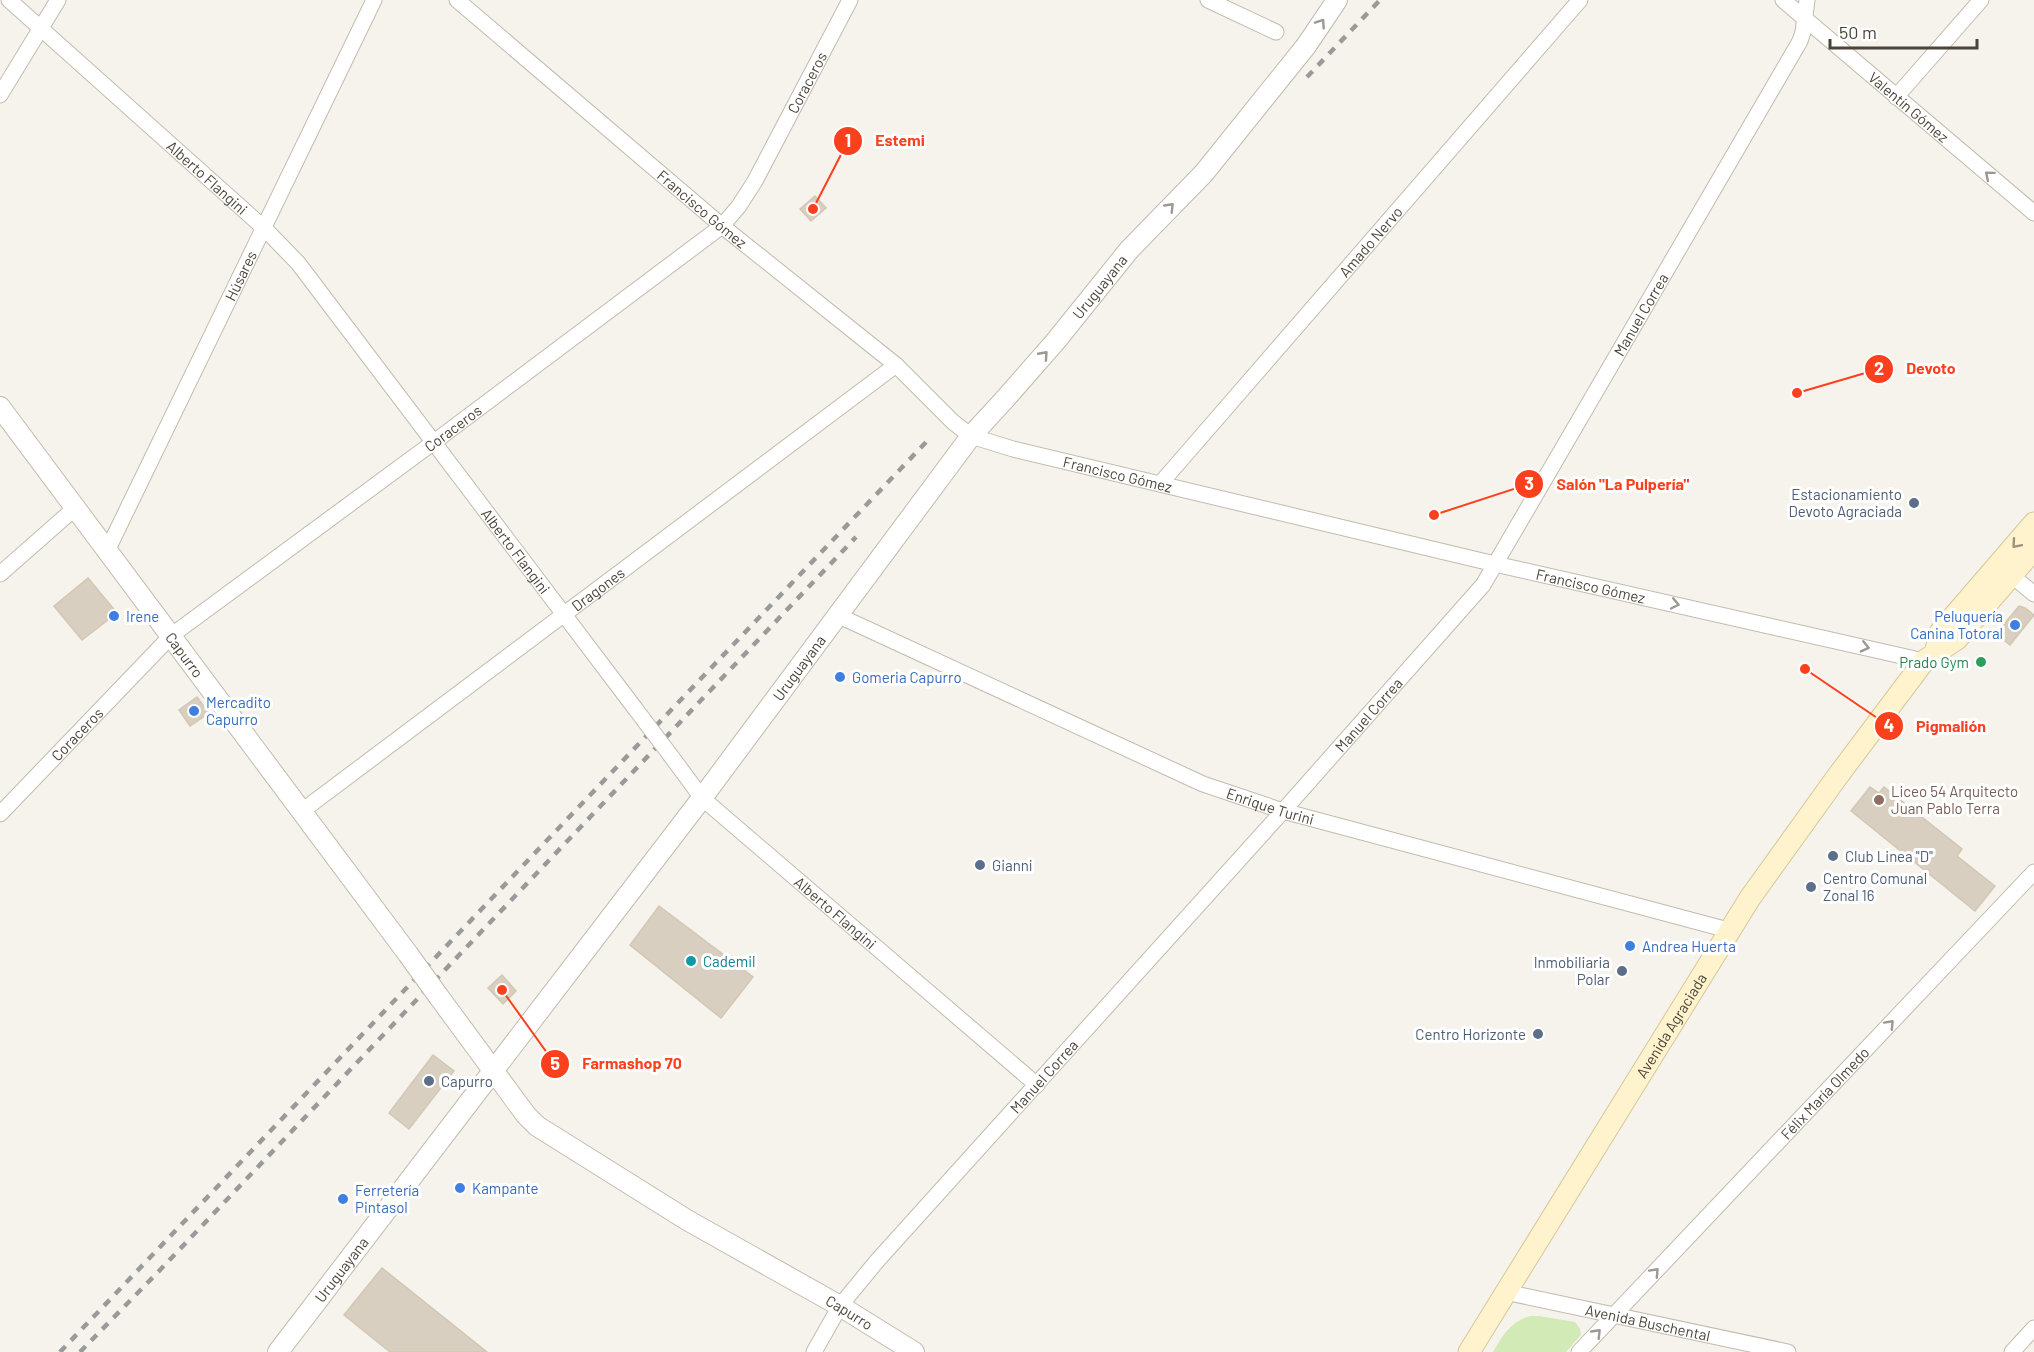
<svg xmlns="http://www.w3.org/2000/svg" width="2034" height="1352" viewBox="0 0 2034 1352" font-family="Barlow,sans-serif">
  <rect width="100%" height="100%" fill="#f6f3ec"/>
  <path fill="#d2eab5" d="M 1530,1316 L 1539,1316 L 1575,1322 L 1580,1329 L 1581,1335 L 1566,1352 L 1493,1352 C 1503,1335 1510,1322 1530,1316 Z"/>
  <path fill="#d8cfc1" stroke="#d3c7b4" stroke-width="1.5" d="M 815,196 L 826,208 L 811,221 L 800,209 Z
    M 88,578 L 117,613 L 82,640 L 54,606 Z
    M 2019,606 L 2025,608 L 2034,615 L 2010,645 L 1996,634 Z
    M 197,697 L 209,713 L 190,726 L 179,710 Z
    M 1870,787 L 1879,793 L 1884,787 L 1962,849 L 1957,856 L 1995,886 L 1975,911 L 1851,811 Z
    M 659,906 L 753,977 L 721,1018 L 630,945 Z
    M 502,975 L 516,991 L 503,1004 L 488,988 Z
    M 433,1055 L 454,1071 L 409,1129 L 389,1113 Z
    M 382,1268 L 487,1352 L 390,1352 L 344,1315 Z"/>
  <g fill="none" stroke-linecap="round" stroke-linejoin="round">
    <defs>
      <g id="minor">
        <path id="s1" d="M 9,0 L 264,228 L 298,263 L 634,707"/>
        <path id="s2" d="M 457,0 L 722,226 L 896,365 L 953,422 L 971,436 L 1013,449 L 1495,564 L 1924,661"/>
        <path d="M 1208,0 L 1276,32"/>
        <path id="s3" d="M 1783,0 L 2034,213"/>
        <path d="M 0,95 L 58,0"/>
        <path d="M 1896,97 L 1981,0"/>
        <path id="s4" d="M 1160,484 L 1580,0"/>
        <path id="s5" d="M 107,551 L 374,0"/>
        <path d="M 2005,570 L 2034,594"/>
        <path d="M 0,574 L 75,508"/>
        <path id="s6" d="M 837,615 L 1203,784 L 1283,811 L 1728,930"/>
        <path id="s7" d="M 671,756 L 702,798 L 1037,1085"/>
        <path id="s8" d="M 302,811 L 896,365"/>
        <path id="s9" d="M 0,814 L 172,635 L 434,442 L 722,226 L 739,206 L 755,181 L 850,0"/>
        <path id="s10" d="M 1505,1292 L 1788,1352"/>
        <path id="s11" d="M 814,1352 L 840,1306 L 877,1261 L 1283,811 L 1483,585 L 1800,41 L 1803,32 L 1807,0"/>
        <path id="s12" d="M 1579,1352 L 2034,872"/>
        <path d="M 2012,1352 L 2034,1328"/>
      </g>
      <g id="tertiary">
        <path d="M 1306,46 L 1337,0"/>
        <path id="s13" d="M 0,407 L 408,954"/>
        <path id="s14" d="M 439,997 L 526,1115 L 537,1126 L 687,1220 L 840,1306 L 914,1352"/>
        <path id="s15" d="M 278,1352 L 702,798 L 971,436 L 1005,399"/>
      </g>
      <g id="secondary">
        <path d="M 1935,653 L 1941,631 L 2034,523"/>
        <path id="s16" d="M 1469,1352 L 1750,898 L 1837,777 L 1924,661 L 1957,639 L 2034,549"/>
      </g>
    </defs>
    <use href="#minor" stroke="#c2bbae" stroke-width="17"/>
    <use href="#tertiary" stroke="#c2bbae" stroke-width="22"/>
    <use href="#secondary" stroke="#d6c79b" stroke-width="23"/>
    <use href="#minor" stroke="#fff" stroke-width="15"/>
    <use href="#tertiary" stroke="#fff" stroke-width="20"/>
    <use href="#secondary" stroke="#fff3cd" stroke-width="21"/>
    <path stroke="#9a9a9a" stroke-width="4.5" stroke-dasharray="8 8" stroke-linecap="butt" d="M 1307,77 L 1380,0
      M 60,1352 L 929,439
      M 80,1352 L 160,1270 L 856,537"/>
    <defs>
      <path id="minor-bridge" d="M 634,707 L 671,756"/>
      <g id="tertiary-bridge">
        <path id="s17" d="M 1005,399 L 1055,342 L 1129,250 L 1204,173 L 1306,46"/>
        <path d="M 408,954 L 439,997"/>
      </g>
    </defs>
    <use href="#minor-bridge" stroke="#c2bbae" stroke-width="17" stroke-linecap="butt"/>
    <use href="#tertiary-bridge" stroke="#c2bbae" stroke-width="22" stroke-linecap="butt"/>
    <use href="#minor-bridge" stroke="#fff" stroke-width="15"/>
    <use href="#tertiary-bridge" stroke="#fff" stroke-width="20"/>
  </g>
  <defs><path id="oneway-chevron" d="M-2-3.5L2.5 0L-2 3.5" fill="none" stroke-width="1.6" stroke-linecap="round" stroke-linejoin="round" transform="scale(1.5)"/></defs>
  <g stroke="#9c9892">
    <use href="#oneway-chevron" transform="translate(1321 23) rotate(-56)"/>
    <use href="#oneway-chevron" transform="translate(1989 175) rotate(-140)"/>
    <use href="#oneway-chevron" transform="translate(1170 207) rotate(-46)"/>
    <use href="#oneway-chevron" transform="translate(1044 355) rotate(-48)"/>
    <use href="#oneway-chevron" transform="translate(1675 604) rotate(12)"/>
    <use href="#oneway-chevron" transform="translate(1865 647) rotate(13)"/>
    <use href="#oneway-chevron" transform="translate(1890 1024) rotate(-47)"/>
    <use href="#oneway-chevron" transform="translate(1655 1272) rotate(-47)"/>
    <use href="#oneway-chevron" transform="translate(1597 1333) rotate(-46)"/>
  </g>
  <use stroke="#9c937c" href="#oneway-chevron" transform="translate(2016 544) rotate(131)"/>
  <g fill="#5c6f8a" stroke="#fff" stroke-width="2">
    <circle cx="1914" cy="503" r="6"/>
    <circle cx="1833" cy="856" r="6"/>
    <circle cx="980" cy="865" r="6"/>
    <circle cx="1811" cy="887" r="6"/>
    <circle cx="1622" cy="971" r="6"/>
    <circle cx="1538" cy="1034" r="6"/>
    <circle cx="429" cy="1081" r="6"/>
  </g>
  <g fill="#3f7fe0" stroke="#fff" stroke-width="2">
    <circle cx="114" cy="616" r="6"/>
    <circle cx="2015" cy="625" r="6"/>
    <circle cx="840" cy="677" r="6"/>
    <circle cx="194" cy="711" r="6"/>
    <circle cx="1630" cy="946" r="6"/>
    <circle cx="460" cy="1188" r="6"/>
    <circle cx="343" cy="1199" r="6"/>
  </g>
  <circle fill="#2e9e5b" stroke="#fff" stroke-width="2" cx="1981" cy="662" r="6"/>
  <circle fill="#8d6e63" stroke="#fff" stroke-width="2" cx="1879" cy="800" r="6"/>
  <circle fill="#0f9aa8" stroke="#fff" stroke-width="2" cx="691" cy="961" r="6"/>
  <g text-anchor="middle" dominant-baseline="central" stroke-width="6" stroke-linejoin="round" paint-order="stroke">
    <g font-size="15" fill="#4b4439" stroke="#fff">
      <text stroke="none"><textPath href="#s9" startOffset="1101">Coraceros</textPath></text>
      <text stroke="none"><textPath href="#s3" startOffset="165">Valentín Gómez</textPath></text>
      <text stroke="none"><textPath href="#s1" startOffset="266">Alberto Flangini</textPath></text>
      <text stroke="none"><textPath href="#s2" startOffset="322">Francisco Gómez</textPath></text>
      <text stroke="none"><textPath href="#s4" startOffset="321">Amado Nervo</textPath></text>
      <text stroke="none"><textPath href="#s5" startOffset="306">Húsares</textPath></text>
      <text stroke="none"><textPath href="#s17" startOffset="147">Uruguayana</textPath></text>
      <text stroke="none"><textPath href="#s11" startOffset="1332">Manuel Correa</textPath></text>
      <text stroke="none"><textPath href="#s9" startOffset="597">Coraceros</textPath></text>
      <text stroke="none"><textPath href="#s2" startOffset="826">Francisco Gómez</textPath></text>
      <text stroke="none"><textPath href="#s1" startOffset="752">Alberto Flangini</textPath></text>
      <text stroke="none"><textPath href="#s2" startOffset="1312">Francisco Gómez</textPath></text>
      <text stroke="none"><textPath href="#s8" startOffset="370">Dragones</textPath></text>
      <text stroke="none"><textPath href="#s13" startOffset="309">Capurro</textPath></text>
      <text stroke="none"><textPath href="#s15" startOffset="860">Uruguayana</textPath></text>
      <text stroke="none"><textPath href="#s11" startOffset="846">Manuel Correa</textPath></text>
      <text stroke="none"><textPath href="#s9" startOffset="111">Coraceros</textPath></text>
      <text stroke="none"><textPath href="#s6" startOffset="474">Enrique Turini</textPath></text>
      <text stroke="none"><textPath href="#s7" startOffset="228">Alberto Flangini</textPath></text>
      <text stroke="none"><textPath href="#s16" startOffset="384">Avenida Agraciada</textPath></text>
      <text stroke="none"><textPath href="#s11" startOffset="360">Manuel Correa</textPath></text>
      <text stroke="none"><textPath href="#s12" startOffset="357">Félix María Olmedo</textPath></text>
      <text stroke="none"><textPath href="#s15" startOffset="104">Uruguayana</textPath></text>
      <text stroke="none"><textPath href="#s14" startOffset="526">Capurro</textPath></text>
      <text stroke="none"><textPath href="#s10" startOffset="146">Avenida Buschental</textPath></text>
    </g>
    <g font-size="15" fill="#4e5e75" stroke="#fff" text-anchor="start">
      <text x="1902" y="494" text-anchor="end">Estacionamiento<tspan x="1902" dy="17">Devoto Agraciada</tspan></text>
      <text x="1845" y="856">Club Linea "D"</text>
      <text x="992" y="865">Gianni</text>
      <text x="1823" y="878">Centro Comunal<tspan x="1823" dy="17">Zonal 16</tspan></text>
      <text x="1610" y="962" text-anchor="end">Inmobiliaria<tspan x="1610" dy="17">Polar</tspan></text>
      <text x="1526" y="1034" text-anchor="end">Centro Horizonte</text>
      <text x="441" y="1081">Capurro</text>
    </g>
    <g font-size="15" fill="#366cbe" stroke="#fff" text-anchor="start">
      <text x="126" y="616">Irene</text>
      <text x="2003" y="616" text-anchor="end">Peluquería<tspan x="2003" dy="17">Canina Totoral</tspan></text>
      <text x="852" y="677">Gomeria Capurro</text>
      <text x="206" y="702">Mercadito<tspan x="206" dy="17">Capurro</tspan></text>
      <text x="1642" y="946">Andrea Huerta</text>
      <text x="472" y="1188">Kampante</text>
      <text x="355" y="1190">Ferretería<tspan x="355" dy="17">Pintasol</tspan></text>
    </g>
    <g font-size="15" fill="#27864d" stroke="#fff" text-anchor="end">
      <text x="1969" y="662">Prado Gym</text>
    </g>
    <g font-size="15" fill="#785e54" stroke="#fff" text-anchor="start">
      <text x="1891" y="791">Liceo 54 Arquitecto<tspan x="1891" dy="17">Juan Pablo Terra</tspan></text>
    </g>
    <g font-size="15" fill="#0d838f" stroke="#fff" text-anchor="start">
      <text x="703" y="961">Cademil</text>
    </g>
  </g>
  <path fill="none" stroke="#fc3f1d" stroke-width="2" d="M813 209L848 141M1797 393L1879 369M1434 515L1529 484M1805 669L1889 726M502 990L555 1064"/>
  <g fill="#fc3f1d" stroke="#fff" stroke-width="2">
    <circle cx="813" cy="209" r="6"/>
    <circle cx="1797" cy="393" r="6"/>
    <circle cx="1434" cy="515" r="6"/>
    <circle cx="1805" cy="669" r="6"/>
    <circle cx="502" cy="990" r="6"/>
    <circle cx="848" cy="141" r="15"/>
    <circle cx="1879" cy="369" r="15"/>
    <circle cx="1529" cy="484" r="15"/>
    <circle cx="1889" cy="726" r="15"/>
    <circle cx="555" cy="1064" r="15"/>
  </g>
  <g font-size="18" text-anchor="middle" font-weight="bold" fill="#fff">
    <text x="848" y="147">1</text>
    <text x="1879" y="375">2</text>
    <text x="1529" y="490">3</text>
    <text x="1889" y="732">4</text>
    <text x="555" y="1070">5</text>
  </g>
  <g font-size="16" text-anchor="middle" font-weight="bold" fill="#fc3f1d" stroke="#fff" stroke-width="6" stroke-linejoin="round" paint-order="stroke">
    <text x="900" y="146">Estemi</text>
    <text x="1931" y="374">Devoto</text>
    <text x="1623" y="490">Salón "La Pulpería"</text>
    <text x="1951" y="732">Pigmalión</text>
    <text x="632" y="1069">Farmashop 70</text>
  </g>
  <path d="M1830 39v9h147v-9" fill="none" stroke="#4b4439" stroke-width="3"/>
  <text x="1839" y="39" font-size="18" fill="#4b4439" stroke="#ffffff" stroke-width="4.5" paint-order="stroke">50 m</text>
</svg>
